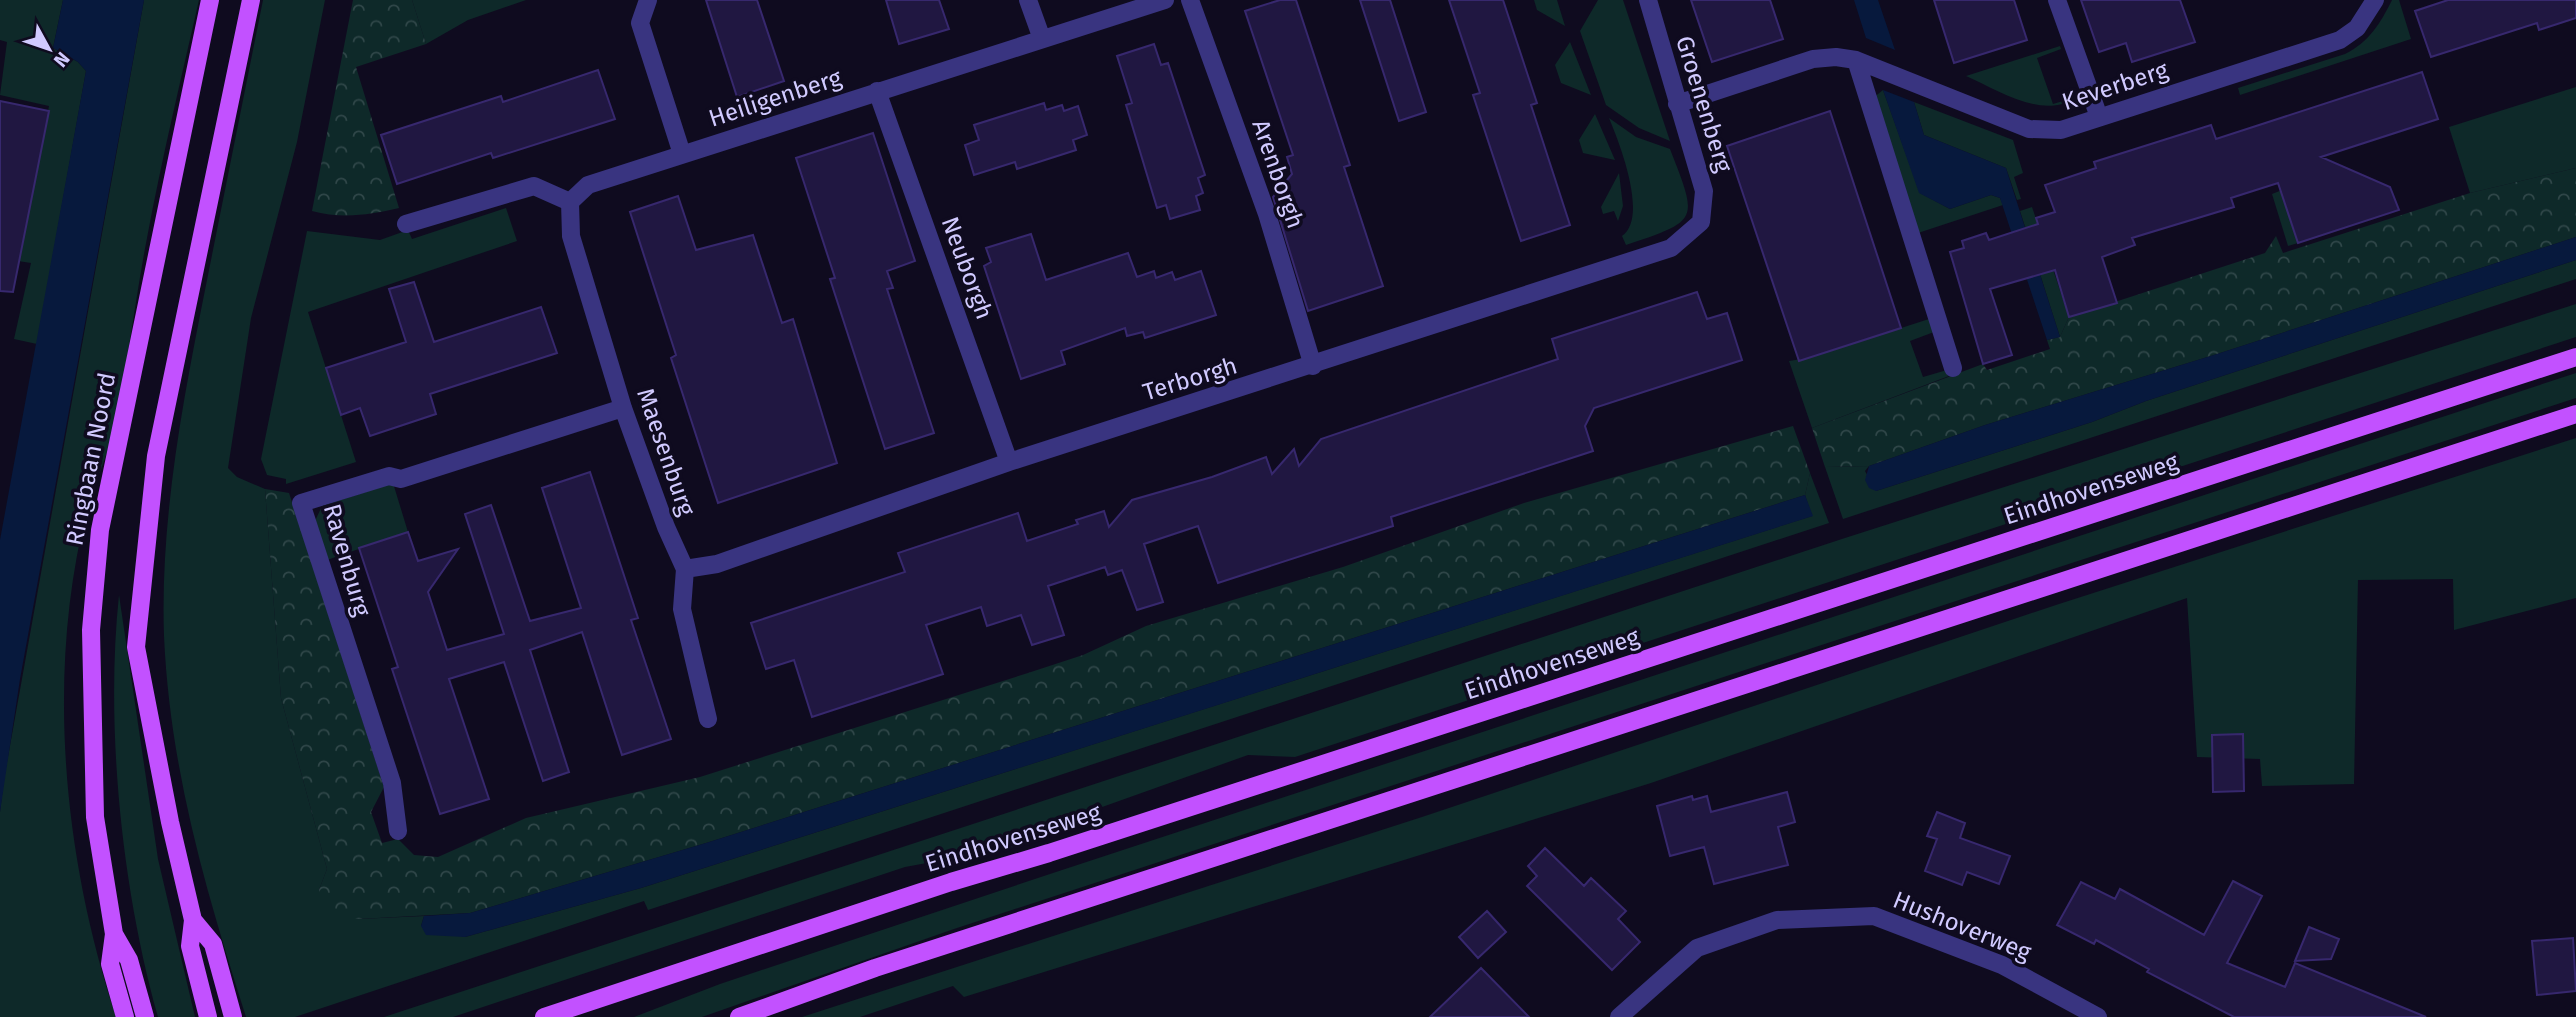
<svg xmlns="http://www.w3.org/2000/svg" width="2576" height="1017" viewBox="0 0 2576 1017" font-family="'Fira Sans',sans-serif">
  <defs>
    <pattern id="forest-crowns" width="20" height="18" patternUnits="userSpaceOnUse" patternTransform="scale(1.75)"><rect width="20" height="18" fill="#0e2929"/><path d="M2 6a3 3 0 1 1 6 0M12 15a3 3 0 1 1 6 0" fill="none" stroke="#304749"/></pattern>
  </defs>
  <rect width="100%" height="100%" fill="#0f0b1f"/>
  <path fill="#0e2929" d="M 0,0 L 63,0 L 53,48 L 78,62 L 86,71 L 37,344 L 14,339 L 31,263 L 18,261 L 49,106 L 0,95 L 7,42 L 0,40 Z
    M 144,0 L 199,0 C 181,79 162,158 147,238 C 134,305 127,375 110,441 C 105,463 94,484 88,506 C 45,671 63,857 116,1017 L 0,1017 L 0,812 L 4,779 Z
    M 263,0 L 325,0 L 297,142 L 251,318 L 228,468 L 237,477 L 265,489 L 281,698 L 327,869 L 319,890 L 358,919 L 424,916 L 421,926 L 465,937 L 641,888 L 1812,516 L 1805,495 L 1810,473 L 1829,523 L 648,910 L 644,901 L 295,1017 L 246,1017 C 206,891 170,770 164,636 C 160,519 183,400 206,285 C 225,190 244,95 263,0 Z
    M 412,0 L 526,0 L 468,20 L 426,44 Z
    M 1534,0 L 1557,0 L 1565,26 L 1537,10 Z
    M 1598,0 L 1623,0 L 1670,141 L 1639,128 L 1606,105 L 1580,31 Z
    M 2392,0 L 2399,0 L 2411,39 L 2240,95 L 2238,88 L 2345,54 C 2369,42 2380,24 2392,0 Z
    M 1570,42 L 1591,95 L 1561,83 L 1555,65 Z
    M 2060,46 L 2061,49 L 2037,58 L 2053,104 L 2076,97 C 2044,121 1998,90 1966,76 Z
    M 2576,87 L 2576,168 L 2470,193 L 2449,127 Z
    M 1883,90 L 1920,193 L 1950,209 L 1991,195 L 2000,198 L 2003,205 L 1918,233 L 1873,98 Z
    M 1914,102 L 2013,140 L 2023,173 L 2014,177 L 2021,199 L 2017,200 L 2006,168 L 1924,135 Z
    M 1595,114 L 1615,160 L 1583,153 L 1579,140 Z
    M 1609,118 L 1636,137 L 1670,149 C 1698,221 1700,220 1626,245 L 1622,236 C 1649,217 1619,142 1609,118 Z
    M 1619,173 L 1623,206 L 1618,221 L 1614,211 L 1603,214 L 1601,207 Z
    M 2282,190 L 2298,243 L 2288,246 L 2272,194 Z
    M 2032,207 L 2069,317 L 2060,337 L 2020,211 Z
    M 506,208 L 517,241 L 308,312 L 356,462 L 286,484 L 286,479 L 267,475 L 261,459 L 307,231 L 380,240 L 408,230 L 412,239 Z
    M 2576,260 L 2576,279 L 1843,519 L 1825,467 L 1869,466 L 1865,471 L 1876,491 L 2092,422 L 2146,401 Z
    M 2576,304 L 2576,337 L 1295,757 L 1248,755 L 1091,811 L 1020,846 L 905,867 L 453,1017 L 384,1017 L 1845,538 Z
    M 1929,319 L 1934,332 L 1910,341 L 1923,377 L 1947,370 L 1949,376 L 1812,428 L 1789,361 L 1808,358 Z
    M 2576,373 L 2576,398 L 954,929 L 702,1017 L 634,1017 L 720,984 L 1056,872 Z
    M 2576,438 L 2576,598 L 2454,630 L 2453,579 L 2358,580 L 2354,784 L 2262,786 L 2260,759 L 2197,757 L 2187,598 L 1651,783 L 964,997 L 953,986 L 860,1017 L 802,1017 L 1422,817 L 2059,604 Z
    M 393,483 L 408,532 L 327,560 L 315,521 L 322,506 Z
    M 119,595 L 158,859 L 195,1017 L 158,1017 C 122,890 105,727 119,595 Z"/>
  <path fill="url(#forest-crowns)" d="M 353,0 L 412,0 L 426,44 L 356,67 L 399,208 C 369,215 342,219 312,211 Z
    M 2576,168 L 2576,237 L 2214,355 L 1985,425 L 1869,466 L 1825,467 L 1812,428 L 1983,364 L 1987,370 L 2050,349 L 2047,340 L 2060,337 L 2069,317 L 2265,253 L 2276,236 L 2283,253 L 2470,193 Z
    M 1793,426 L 1810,473 L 1805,495 L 706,843 L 470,913 L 358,919 L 328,911 L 319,890 L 327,869 L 281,698 L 265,489 L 289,493 L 384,787 L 371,812 L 382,843 L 398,839 L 414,855 L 438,857 L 526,818 L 700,777 L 1028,673 L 1083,655 L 1146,626 L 1343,567 L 1524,503 Z"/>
  <path fill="#07193d" d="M 63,0 L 144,0 L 20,679 L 0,812 L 0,540 L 86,71 L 78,62 L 53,48 Z
    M 1854,0 L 1878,0 L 1895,50 L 1866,38 Z
    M 1883,90 L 1914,102 L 1924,135 L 2006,168 L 2060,337 L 2047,340 L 2000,198 L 1991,195 L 1950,209 L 1919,193 Z
    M 2576,237 L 2576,260 L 2146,401 L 2092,422 L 1876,491 L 1869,488 L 1865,480 L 1869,466 L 1985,425 L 2214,355 Z
    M 1805,495 L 1813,516 L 641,888 L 465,937 L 426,935 L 421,926 L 424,916 L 470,913 L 706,843 Z"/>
  <path fill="#201741" stroke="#37286e" stroke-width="2" d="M 706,0 L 757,0 L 784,81 L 737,97 Z
    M 886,0 L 939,0 L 949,29 L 899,44 Z
    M 1280,0 L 1296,0 L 1350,165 L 1344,167 L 1383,286 L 1308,311 L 1273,197 L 1292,174 L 1287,157 L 1293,155 L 1245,11 Z
    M 1360,0 L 1390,0 L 1426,112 L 1399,121 Z
    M 1449,0 L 1503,0 L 1537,103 L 1531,105 L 1570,225 L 1521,241 L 1473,95 L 1480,93 Z
    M 1691,0 L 1770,0 L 1783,39 L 1712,62 Z
    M 1934,0 L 2014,0 L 2027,40 L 1954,63 Z
    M 2081,0 L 2180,0 L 2195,42 L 2132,62 L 2126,43 L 2099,52 Z
    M 2448,0 L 2576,0 L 2576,18 L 2539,30 L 2537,23 L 2431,57 L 2415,11 Z
    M 1154,44 L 1161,65 L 1168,63 L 1205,175 L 1198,178 L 1203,193 L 1196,196 L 1200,210 L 1170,219 L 1166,205 L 1157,208 L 1126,105 L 1132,103 L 1117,56 Z
    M 598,70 L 615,119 L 493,158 L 491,153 L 397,184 L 381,135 L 501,96 L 503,102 Z
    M 2422,72 L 2438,119 L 2321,157 L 2390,187 L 2399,210 L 2298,243 L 2278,183 L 2231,198 L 2234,207 L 2132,238 L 2135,245 L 2102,257 L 2117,303 L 2069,317 L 2055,270 L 1990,289 L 2012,355 L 1983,364 L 1950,252 L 1964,248 L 1962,241 L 1986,233 L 1989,240 L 2038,224 L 2036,218 L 2055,212 L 2045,185 L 2096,168 L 2094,162 L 2211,125 L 2216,139 Z
    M 0,101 L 49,111 L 13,292 L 0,291 Z
    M 1044,103 L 1046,110 L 1062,105 L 1064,111 L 1078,106 L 1087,135 L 1073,140 L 1076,150 L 1017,169 L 1015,162 L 974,175 L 965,145 L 979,140 L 974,125 Z
    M 1830,111 L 1901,328 L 1799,361 L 1727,146 Z
    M 873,133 L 915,261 L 887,271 L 893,288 L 887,289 L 934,433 L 885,449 L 830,279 L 835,278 L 796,158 Z
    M 678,196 L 696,250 L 753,235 L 782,323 L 793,319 L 837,463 L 718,503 L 671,358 L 676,355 L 630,212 Z
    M 1031,234 L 1046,280 L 1128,253 L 1137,277 L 1154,271 L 1156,278 L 1172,272 L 1175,280 L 1201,271 L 1216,315 L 1145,338 L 1143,332 L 1127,336 L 1125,328 L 1061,351 L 1065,364 L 1021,379 L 984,266 L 991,262 L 986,248 Z
    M 414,282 L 434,342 L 541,307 L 557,353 L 430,394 L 436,414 L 370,436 L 360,408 L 341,415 L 326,368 L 406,342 L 389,289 Z
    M 1697,292 L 1707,319 L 1727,313 L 1742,360 L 1594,408 L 1585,426 L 1593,451 L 1391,517 L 1393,526 L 1218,583 L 1198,526 L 1144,544 L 1163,602 L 1137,610 L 1122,570 L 1108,575 L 1105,567 L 1048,586 L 1064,635 L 1032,645 L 1021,615 L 987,626 L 981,607 L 926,625 L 943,674 L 812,717 L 794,660 L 766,669 L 751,623 L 905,572 L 898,553 L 1018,513 L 1027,541 L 1078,524 L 1076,520 L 1104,511 L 1109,527 L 1132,500 L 1212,477 L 1266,457 L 1272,474 L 1294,449 L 1299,466 L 1321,439 L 1558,359 L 1552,339 Z
    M 590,472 L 638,618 L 631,620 L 671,739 L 622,755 L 582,632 L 530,650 L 569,772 L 543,781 L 504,662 L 449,679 L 489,799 L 440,814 L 392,669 L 398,667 L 359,548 L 408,532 L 418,561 L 458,549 L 428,592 L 447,650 L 504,634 L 465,514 L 491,505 L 530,621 L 581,608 L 542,488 Z
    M 2243,734 L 2244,791 L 2213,792 L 2212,735 Z
    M 1787,792 L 1795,822 L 1778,827 L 1788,865 L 1714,884 L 1704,847 L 1670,856 L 1657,806 L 1692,796 L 1693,800 L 1707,796 L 1711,812 Z
    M 1937,812 L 1965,823 L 1960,838 L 2010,856 L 1999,884 L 1967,872 L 1962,885 L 1925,871 L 1937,839 L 1927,836 Z
    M 1545,848 L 1584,886 L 1591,878 L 1626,911 L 1618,919 L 1640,942 L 1612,970 L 1527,886 L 1537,876 L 1528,866 Z
    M 2233,881 L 2262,896 L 2227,963 L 2285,987 L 2295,963 L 2426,1017 L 2234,1017 L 2147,972 L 2149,969 L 2096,940 L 2094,944 L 2057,925 L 2081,882 L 2115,899 L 2120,889 L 2204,935 Z
    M 1487,911 L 1506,932 L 1478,958 L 1459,937 Z
    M 2309,927 L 2339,939 L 2331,959 L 2295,961 Z
    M 2573,938 L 2576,991 L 2537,995 L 2532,941 Z
    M 1481,968 L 1529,1017 L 1430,1017 Z"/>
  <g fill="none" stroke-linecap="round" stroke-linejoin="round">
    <path stroke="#393480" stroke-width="18" d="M 648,0 L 640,23 L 682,154
      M 1028,0 L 1042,39
      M 1190,0 L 1267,214 L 1313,366
      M 2057,0 L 2099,117
      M 1856,60 L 1953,368
      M 877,91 L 1009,462
      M 1677,104 L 1813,59 L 1836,57 L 1856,60 L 2029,129 L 2061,130 L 2340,40 L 2357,28 L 2375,0
      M 570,202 L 588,185 L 1165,0
      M 570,202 L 571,236 L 623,408 L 666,527 L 685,569 L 682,609 L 708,719
      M 406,224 L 534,186 L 570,202
      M 685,569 L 717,564 L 1009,462 L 1671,248 L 1701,222 L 1704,191 L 1648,0
      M 398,831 L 392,783 L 301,503 L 389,476 L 401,479 L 623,408
      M 1619,1017 L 1697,948 L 1777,920 L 1874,916 L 2002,965 L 2098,1017"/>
    <path stroke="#c251ff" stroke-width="18" d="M 193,920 L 213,944 L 233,1017
      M 114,934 L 129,960 L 145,1017
      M 125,1017 L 110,964 L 114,934 L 95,817 L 91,630 L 100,530 L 210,0
      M 208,1017 L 190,946 L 193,920 L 170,822 L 136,647 L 156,456 L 251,0
      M 544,1017 L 951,882 L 1049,853 L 2576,357
      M 739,1017 L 875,968 L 2576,414"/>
  </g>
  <g text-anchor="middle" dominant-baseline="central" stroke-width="7" stroke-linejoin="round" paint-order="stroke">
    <g font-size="24" fill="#d1caff" stroke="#0f0b1f">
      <text transform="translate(2115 86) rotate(-18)">Keverberg</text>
      <text transform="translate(775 98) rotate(-18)">Heiligenberg</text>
      <text transform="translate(1704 104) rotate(73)">Groenenberg</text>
      <text transform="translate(1278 174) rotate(71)">Arenborgh</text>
      <text transform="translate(967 268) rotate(70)">Neuborgh</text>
      <text transform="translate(1190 379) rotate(-17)">Terborgh</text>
      <text transform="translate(666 452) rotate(71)">Maesenburg</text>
      <text transform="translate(91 459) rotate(-79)">Ringbaan Noord</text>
      <text transform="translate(2091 489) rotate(-18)">Eindhovenseweg</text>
      <text transform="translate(347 560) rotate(74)">Ravenburg</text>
      <text transform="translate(1552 664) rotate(-18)">Eindhovenseweg</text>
      <text transform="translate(1013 838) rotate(-17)">Eindhovenseweg</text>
      <text transform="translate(1962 926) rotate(22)">Hushoverweg</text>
    </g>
  </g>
  <g transform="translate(49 49) rotate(130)" stroke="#0f0b1f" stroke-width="5" paint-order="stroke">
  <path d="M0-5L12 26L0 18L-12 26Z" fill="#d1caff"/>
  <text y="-10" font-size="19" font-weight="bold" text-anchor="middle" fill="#d1caff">N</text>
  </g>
</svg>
